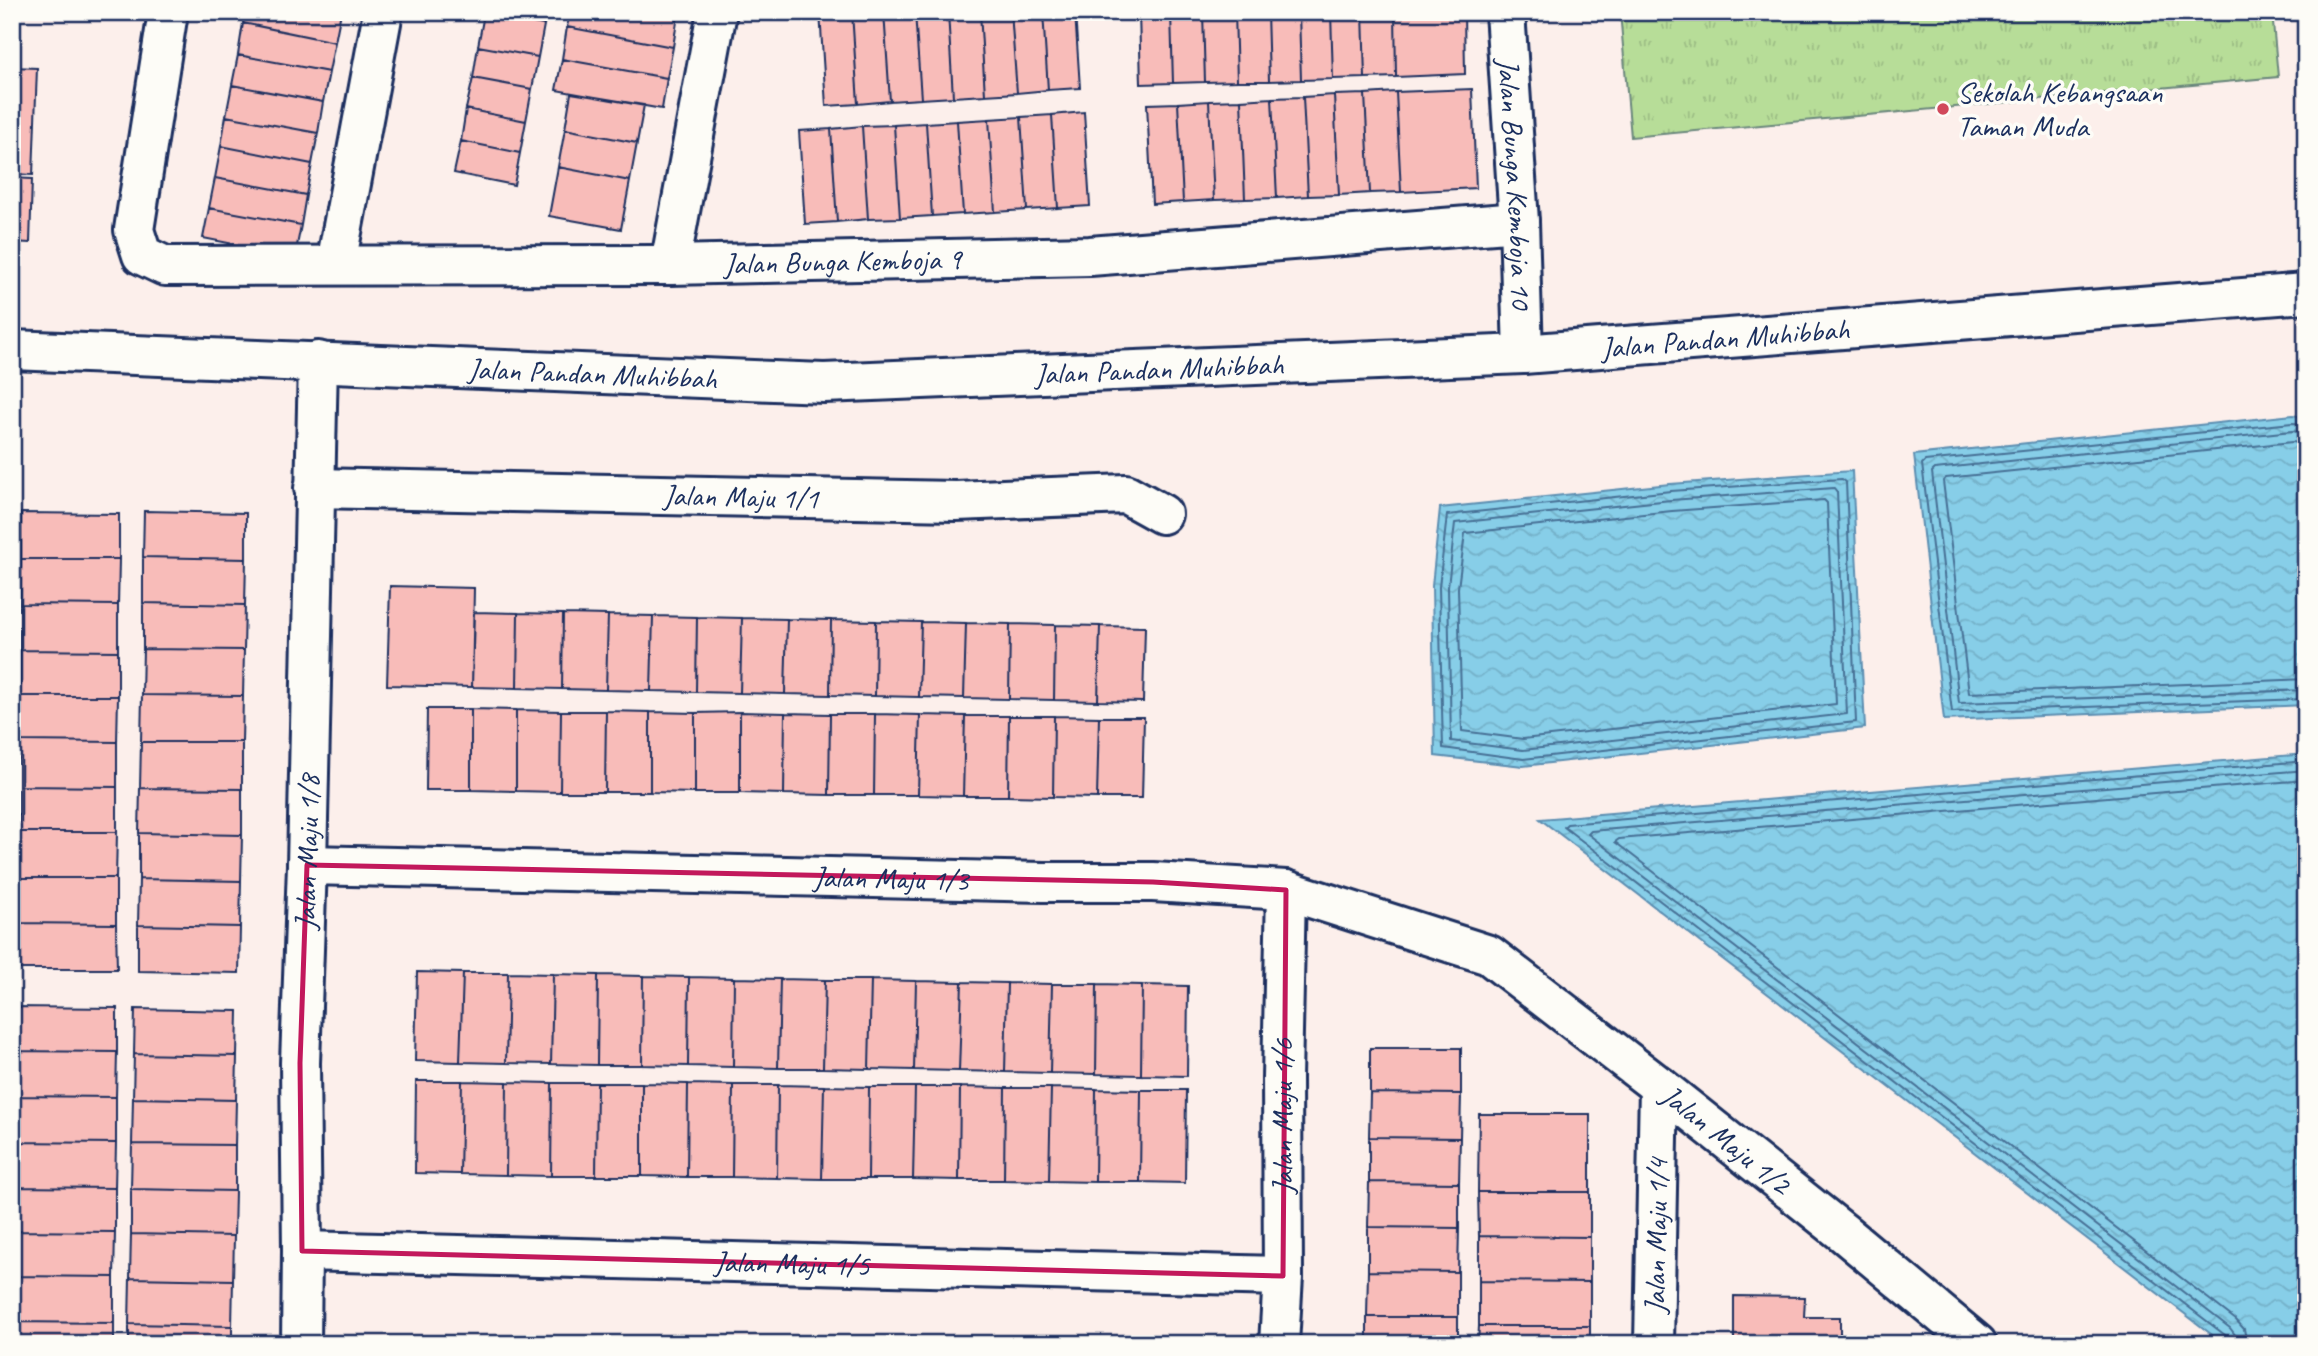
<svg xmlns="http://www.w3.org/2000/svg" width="2318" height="1356" viewBox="0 0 2318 1356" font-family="Caveat,sans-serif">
  <defs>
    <pattern id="park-tufts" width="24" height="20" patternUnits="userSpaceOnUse" patternTransform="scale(1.75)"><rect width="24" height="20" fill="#b7dd98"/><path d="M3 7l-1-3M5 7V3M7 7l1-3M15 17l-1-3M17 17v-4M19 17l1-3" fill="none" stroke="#9dbe85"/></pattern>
    <pattern id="water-waves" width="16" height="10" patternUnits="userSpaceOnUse" patternTransform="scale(1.75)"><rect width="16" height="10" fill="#87cee8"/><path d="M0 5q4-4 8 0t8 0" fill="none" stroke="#74b1c9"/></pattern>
  </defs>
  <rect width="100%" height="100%" fill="#fcefeb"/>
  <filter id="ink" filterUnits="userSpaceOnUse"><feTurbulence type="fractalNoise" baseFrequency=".0143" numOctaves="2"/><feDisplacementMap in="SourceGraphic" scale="14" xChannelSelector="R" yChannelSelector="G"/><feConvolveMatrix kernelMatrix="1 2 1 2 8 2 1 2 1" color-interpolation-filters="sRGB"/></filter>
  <g filter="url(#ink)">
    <path fill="url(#park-tufts)" stroke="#69867b" stroke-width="2" d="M 1620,12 L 2272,12 L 2278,77 L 1631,137 Z"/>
    <path fill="url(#water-waves)" stroke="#5c8eb1" stroke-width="2" d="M 2293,415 L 2306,418 L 2306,705 L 1944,720 L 1914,455 Z
      M 1852,471 L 1865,728 L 1523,766 L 1435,756 L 1432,586 L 1440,508 L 1670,484 Z
      M 2306,754 L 2306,1344 L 2224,1344 L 1540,819 Z"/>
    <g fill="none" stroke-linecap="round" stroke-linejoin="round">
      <path stroke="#466f95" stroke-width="2" d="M 2306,424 L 2292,423 L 1925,461 L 1922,464 L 1952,712 L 2306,699
        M 2306,433 L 2292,431 L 1935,469 L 1932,472 L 1959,703 L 2306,690
        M 2306,444 L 2292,442 L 1946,478 L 1943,481 L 1969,693 L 2306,679
        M 1842,479 L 1846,482 L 1856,722 L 1523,759 L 1443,748 L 1439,587 L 1447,515 L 1671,491 Z
        M 1834,488 L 1837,492 L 1847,714 L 1523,750 L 1451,741 L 1448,587 L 1455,523 L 1671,500 Z
        M 1824,500 L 1827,503 L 1836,704 L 1523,739 L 1462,731 L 1458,588 L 1465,533 L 1672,511 Z
        M 2228,1344 L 2225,1335 L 1564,827 L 1567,824 L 2306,761
        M 2237,1344 L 2236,1336 L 2230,1328 L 1588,834 L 1591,831 L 2306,770
        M 2247,1344 L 2244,1329 L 2236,1320 L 1615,842 L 1619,839 L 2306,780"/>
    </g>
    <path fill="#f8bcb9" stroke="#1b2f5e" stroke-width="2" d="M 246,12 L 341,12 L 335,42 L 243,23 Z
      M 476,12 L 546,12 L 544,25 Z
      M 570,12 L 661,12 L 678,15 L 673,47 L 567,27 Z
      M 820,12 L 852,12 L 858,104 L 826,106 Z
      M 852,12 L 884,12 L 890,101 L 858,104 Z
      M 884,12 L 915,12 L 921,99 L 890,101 Z
      M 915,12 L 948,12 L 953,97 L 921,99 Z
      M 948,12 L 980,12 L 985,95 L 953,97 Z
      M 980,12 L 1011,12 L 1017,93 L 985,95 Z
      M 1011,12 L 1043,12 L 1048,90 L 1017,93 Z
      M 1043,12 L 1075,12 L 1080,88 L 1048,90 Z
      M 1139,12 L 1171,12 L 1173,83 L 1141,84 Z
      M 1171,12 L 1203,12 L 1205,82 L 1173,83 Z
      M 1203,12 L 1235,12 L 1237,81 L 1205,82 Z
      M 1235,12 L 1267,12 L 1269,81 L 1237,81 Z
      M 1267,12 L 1299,12 L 1301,80 L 1269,81 Z
      M 1299,12 L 1331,12 L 1333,79 L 1301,80 Z
      M 1331,12 L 1363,12 L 1365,78 L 1333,79 Z
      M 1363,12 L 1395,12 L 1396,77 L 1365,78 Z
      M 1395,12 L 1464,12 L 1465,74 L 1396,77 Z
      M 484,14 L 544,25 L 538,57 L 478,46 Z
      M 243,23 L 335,42 L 329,72 L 238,55 Z
      M 567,27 L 673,47 L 667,78 L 562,59 Z
      M 478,46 L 538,57 L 532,89 L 473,78 Z
      M 238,55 L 329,72 L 323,102 L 232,85 Z
      M 562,59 L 667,78 L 662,109 L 556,90 Z
      M 12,67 L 37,68 L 33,175 L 12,174 Z
      M 473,78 L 532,89 L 526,121 L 466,109 Z
      M 232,85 L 323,102 L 318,133 L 226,116 Z
      M 1472,89 L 1476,188 L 1401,192 L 1396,92 Z
      M 1396,92 L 1401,192 L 1370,193 L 1365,94 Z
      M 571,93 L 644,105 L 637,143 L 565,129 Z
      M 1365,94 L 1370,193 L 1339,195 L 1334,95 Z
      M 1334,95 L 1339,195 L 1308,196 L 1303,97 Z
      M 1303,97 L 1308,196 L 1277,198 L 1272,98 Z
      M 1272,98 L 1277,198 L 1245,199 L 1241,100 Z
      M 1241,100 L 1245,199 L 1214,200 L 1209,101 Z
      M 1209,101 L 1214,200 L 1183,202 L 1178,103 Z
      M 1178,103 L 1183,202 L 1152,204 L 1147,104 Z
      M 466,109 L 526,121 L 520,153 L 461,141 Z
      M 1084,112 L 1090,206 L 1058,208 L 1052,115 Z
      M 1052,115 L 1058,208 L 1027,210 L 1021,117 Z
      M 226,116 L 318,133 L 312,164 L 221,146 Z
      M 1021,117 L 1027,210 L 995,212 L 989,119 Z
      M 989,119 L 995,212 L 963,214 L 957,121 Z
      M 957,121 L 963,214 L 932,216 L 926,123 Z
      M 926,123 L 932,216 L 900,218 L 894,125 Z
      M 894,125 L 900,218 L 868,219 L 862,126 Z
      M 862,126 L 868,219 L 837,222 L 831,129 Z
      M 565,129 L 637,143 L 630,181 L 558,167 Z
      M 831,129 L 837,222 L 805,224 L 799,131 Z
      M 461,141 L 520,153 L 514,185 L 454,173 Z
      M 221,146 L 312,164 L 306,195 L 215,178 Z
      M 558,167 L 630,181 L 621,229 L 549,216 Z
      M 12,178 L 32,179 L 30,243 L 12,242 Z
      M 215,178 L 306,195 L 301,225 L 209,208 Z
      M 209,208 L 301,225 L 295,256 L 203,238 Z
      M 144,511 L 246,513 L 246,559 L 143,557 Z
      M 21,513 L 119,514 L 119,559 L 21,559 Z
      M 143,557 L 246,559 L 245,605 L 143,603 Z
      M 21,559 L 119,559 L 118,605 L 20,604 Z
      M 390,586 L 474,588 L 472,687 L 387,685 Z
      M 143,603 L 245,605 L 244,650 L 143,649 Z
      M 20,604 L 118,605 L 118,651 L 20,650 Z
      M 474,612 L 518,613 L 517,688 L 472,687 Z
      M 518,613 L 563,614 L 562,689 L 517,688 Z
      M 563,614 L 608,615 L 606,690 L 562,689 Z
      M 608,615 L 653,616 L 651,691 L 606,690 Z
      M 653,616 L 697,617 L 696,692 L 651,691 Z
      M 697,617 L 742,618 L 740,693 L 696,692 Z
      M 742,618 L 787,619 L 785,694 L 740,693 Z
      M 787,619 L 831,620 L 830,695 L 785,694 Z
      M 831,620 L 876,621 L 875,696 L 830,695 Z
      M 876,621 L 921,622 L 919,697 L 875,696 Z
      M 921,622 L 966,623 L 964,698 L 919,697 Z
      M 966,623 L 1010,624 L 1009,699 L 964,698 Z
      M 1010,624 L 1055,625 L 1054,700 L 1009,699 Z
      M 1055,625 L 1100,626 L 1098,701 L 1054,700 Z
      M 1100,626 L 1145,627 L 1143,702 L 1098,701 Z
      M 143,649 L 244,650 L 243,696 L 142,695 Z
      M 20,650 L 118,651 L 118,696 L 20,696 Z
      M 142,695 L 243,696 L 242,742 L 141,742 Z
      M 20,696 L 118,696 L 117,742 L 19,741 Z
      M 427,709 L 471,709 L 471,790 L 426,790 Z
      M 471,709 L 516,710 L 516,791 L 471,790 Z
      M 516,710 L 561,711 L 560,792 L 516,791 Z
      M 561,711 L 606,711 L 605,792 L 560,792 Z
      M 606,711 L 650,712 L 650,792 L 605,792 Z
      M 650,712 L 695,713 L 695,793 L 650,792 Z
      M 740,712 L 785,713 L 784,794 L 740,793 Z
      M 740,712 L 740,793 L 695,793 L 695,713 Z
      M 785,713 L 830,714 L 829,795 L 784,794 Z
      M 830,714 L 875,714 L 874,795 L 829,795 Z
      M 875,714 L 920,715 L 918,795 L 874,795 Z
      M 920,715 L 965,716 L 963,796 L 918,795 Z
      M 965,716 L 1009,716 L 1008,796 L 963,796 Z
      M 1009,716 L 1054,716 L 1053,797 L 1008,796 Z
      M 1054,716 L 1099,717 L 1097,798 L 1053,797 Z
      M 1099,717 L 1144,717 L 1142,798 L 1097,798 Z
      M 19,741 L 117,742 L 117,787 L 19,786 Z
      M 141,742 L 242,742 L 242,789 L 140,788 Z
      M 19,786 L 117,787 L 117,832 L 19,832 Z
      M 140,788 L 242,789 L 242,835 L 139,833 Z
      M 19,832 L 117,832 L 116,878 L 18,878 Z
      M 139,833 L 242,835 L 241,881 L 139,879 Z
      M 18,878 L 116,878 L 116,924 L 18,923 Z
      M 139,879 L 241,881 L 240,927 L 138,925 Z
      M 18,923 L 116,924 L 117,969 L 18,969 Z
      M 138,925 L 240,927 L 239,973 L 138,971 Z
      M 417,972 L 463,973 L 460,1062 L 415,1061 Z
      M 463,973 L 508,973 L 506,1063 L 460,1062 Z
      M 508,973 L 553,974 L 551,1064 L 506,1063 Z
      M 553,974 L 598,975 L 597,1065 L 551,1064 Z
      M 598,975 L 643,976 L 642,1065 L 597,1065 Z
      M 643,976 L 689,977 L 688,1066 L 642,1065 Z
      M 689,977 L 734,978 L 733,1067 L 688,1066 Z
      M 734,978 L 780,979 L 778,1068 L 733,1067 Z
      M 780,979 L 825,980 L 823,1068 L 778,1068 Z
      M 825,980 L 871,980 L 869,1069 L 823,1068 Z
      M 871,980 L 916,981 L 914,1070 L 869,1069 Z
      M 916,981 L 962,982 L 959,1071 L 914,1070 Z
      M 962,982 L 1007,983 L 1005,1072 L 959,1071 Z
      M 1007,983 L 1052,984 L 1050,1073 L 1005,1072 Z
      M 1052,984 L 1097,984 L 1096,1074 L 1050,1073 Z
      M 1097,984 L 1142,985 L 1141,1075 L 1096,1074 Z
      M 1142,985 L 1188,986 L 1187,1076 L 1141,1075 Z
      M 12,1007 L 117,1008 L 117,1052 L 12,1051 Z
      M 135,1009 L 238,1011 L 237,1056 L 134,1054 Z
      M 1370,1048 L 1461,1048 L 1461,1094 L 1370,1093 Z
      M 12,1051 L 117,1052 L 116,1097 L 12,1096 Z
      M 134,1054 L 237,1056 L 236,1100 L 133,1098 Z
      M 416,1081 L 462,1081 L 460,1174 L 415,1173 Z
      M 462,1081 L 507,1082 L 506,1175 L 460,1174 Z
      M 507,1082 L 552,1083 L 551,1176 L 506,1175 Z
      M 552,1083 L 597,1083 L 596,1176 L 551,1176 Z
      M 597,1083 L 642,1083 L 642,1176 L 596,1176 Z
      M 642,1083 L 688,1084 L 687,1177 L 642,1176 Z
      M 688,1084 L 733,1085 L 732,1177 L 687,1177 Z
      M 733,1085 L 778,1085 L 777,1178 L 732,1177 Z
      M 778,1085 L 824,1086 L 822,1179 L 777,1178 Z
      M 824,1086 L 869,1087 L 868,1179 L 822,1179 Z
      M 869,1087 L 915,1087 L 913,1179 L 868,1179 Z
      M 915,1087 L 960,1087 L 959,1180 L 913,1179 Z
      M 960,1087 L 1005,1088 L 1004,1180 L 959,1180 Z
      M 1005,1088 L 1051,1088 L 1049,1181 L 1004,1180 Z
      M 1051,1088 L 1096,1089 L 1095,1182 L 1049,1181 Z
      M 1096,1089 L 1141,1090 L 1140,1182 L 1095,1182 Z
      M 1141,1090 L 1186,1090 L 1185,1183 L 1140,1182 Z
      M 1370,1093 L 1461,1094 L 1460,1138 L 1369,1137 Z
      M 12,1096 L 116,1097 L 116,1143 L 12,1142 Z
      M 133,1098 L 236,1100 L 235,1145 L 132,1144 Z
      M 1479,1114 L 1590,1114 L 1590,1192 L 1478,1192 Z
      M 1369,1137 L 1460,1138 L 1459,1183 L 1369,1182 Z
      M 12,1142 L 116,1143 L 115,1188 L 12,1187 Z
      M 132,1144 L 235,1145 L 235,1191 L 131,1189 Z
      M 1369,1182 L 1459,1183 L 1459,1228 L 1368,1227 Z
      M 12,1187 L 115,1188 L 115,1232 L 12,1231 Z
      M 131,1189 L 235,1191 L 234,1236 L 131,1234 Z
      M 1478,1192 L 1590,1192 L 1590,1237 L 1479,1236 Z
      M 1368,1227 L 1459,1228 L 1458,1272 L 1368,1271 Z
      M 12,1231 L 115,1232 L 114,1277 L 12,1276 Z
      M 131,1234 L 234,1236 L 233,1280 L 130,1278 Z
      M 1479,1236 L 1590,1237 L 1590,1282 L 1479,1281 Z
      M 1368,1271 L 1458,1272 L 1458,1317 L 1367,1317 Z
      M 12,1276 L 114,1277 L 114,1323 L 12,1322 Z
      M 130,1278 L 233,1280 L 232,1326 L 129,1324 Z
      M 1479,1281 L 1590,1282 L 1590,1326 L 1479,1326 Z
      M 1734,1296 L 1805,1297 L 1804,1317 L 1840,1317 L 1840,1344 L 1734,1344 Z
      M 1367,1317 L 1458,1317 L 1458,1344 L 1367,1344 Z
      M 12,1322 L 114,1323 L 114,1344 L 12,1344 Z
      M 129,1324 L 232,1326 L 232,1344 L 129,1344 Z
      M 1479,1326 L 1590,1326 L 1590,1344 L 1478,1344 Z"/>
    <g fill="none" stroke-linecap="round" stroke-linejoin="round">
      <defs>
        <g id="minor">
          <path id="s1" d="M 168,12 L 134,230 L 142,255 L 165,266 L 670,265 L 1090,256 L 1519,222"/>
          <path id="s2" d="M 1505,12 L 1519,222 L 1523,354"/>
          <path d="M 336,264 L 383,12"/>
          <path d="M 670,265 L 717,12"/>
          <path id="s3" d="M 12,350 L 824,383 L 1523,354 L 2306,293"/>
          <path id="s4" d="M 314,488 L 956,501 L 1126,494 L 1162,514"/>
          <path id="s5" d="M 307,865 L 1044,882 L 1153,882 L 1286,890 L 1489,955 L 1659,1086 L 1845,1234 L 1977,1344"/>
          <path id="s6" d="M 302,1251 L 1283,1276"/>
          <path id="s7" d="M 301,1344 L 302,1251 L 300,1063 L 307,865 L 318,361"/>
          <path id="s8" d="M 1279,1344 L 1283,1276 L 1282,1078 L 1286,890"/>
          <path id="s9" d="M 1654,1344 L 1659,1086"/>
        </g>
      </defs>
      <use href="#minor" stroke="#1b2f5e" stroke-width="44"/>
      <use href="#minor" stroke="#fdfcf7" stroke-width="38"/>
    </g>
  </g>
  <path fill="none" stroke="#c2185b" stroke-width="5" stroke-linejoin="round" d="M 307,865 L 1153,882 L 1286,890 L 1283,1276 L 302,1251 L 300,1063 Z"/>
  <circle fill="#d1495b" stroke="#fdfcf7" stroke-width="2.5" cx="1943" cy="109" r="7"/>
  <g text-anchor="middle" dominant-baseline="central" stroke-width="7" stroke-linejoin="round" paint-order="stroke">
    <g font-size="30" fill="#1b2f5e" stroke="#fdfcf7" text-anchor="start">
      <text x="1957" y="92">Sekolah Kebangsaan<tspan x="1957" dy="34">Taman Muda</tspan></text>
    </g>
    <g font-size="30" fill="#1b2f5e" stroke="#fdfcf7">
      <text stroke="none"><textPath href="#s2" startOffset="172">Jalan Bunga Kemboja 10</textPath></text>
      <text stroke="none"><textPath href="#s1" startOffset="950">Jalan Bunga Kemboja 9</textPath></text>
      <text stroke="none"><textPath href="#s3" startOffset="1715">Jalan Pandan Muhibbah</textPath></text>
      <text stroke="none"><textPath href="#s3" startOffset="1148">Jalan Pandan Muhibbah</textPath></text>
      <text stroke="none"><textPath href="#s3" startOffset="581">Jalan Pandan Muhibbah</textPath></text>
      <text stroke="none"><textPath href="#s4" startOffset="427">Jalan Maju 1/1</textPath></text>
      <text stroke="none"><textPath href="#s7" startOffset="492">Jalan Maju 1/8</textPath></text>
      <text stroke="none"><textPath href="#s5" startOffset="584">Jalan Maju 1/3</textPath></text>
      <text stroke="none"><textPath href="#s8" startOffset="228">Jalan Maju 1/6</textPath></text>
      <text stroke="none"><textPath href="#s5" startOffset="1493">Jalan Maju 1/2</textPath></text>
      <text stroke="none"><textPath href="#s9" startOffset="108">Jalan Maju 1/4</textPath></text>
      <text stroke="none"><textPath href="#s6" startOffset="490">Jalan Maju 1/5</textPath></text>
    </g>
  </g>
  <rect width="2318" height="1356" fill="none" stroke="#fdfcf7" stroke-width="42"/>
  <rect x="21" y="21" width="2276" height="1314" fill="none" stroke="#1b2f5e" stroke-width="2.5" filter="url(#ink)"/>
</svg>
